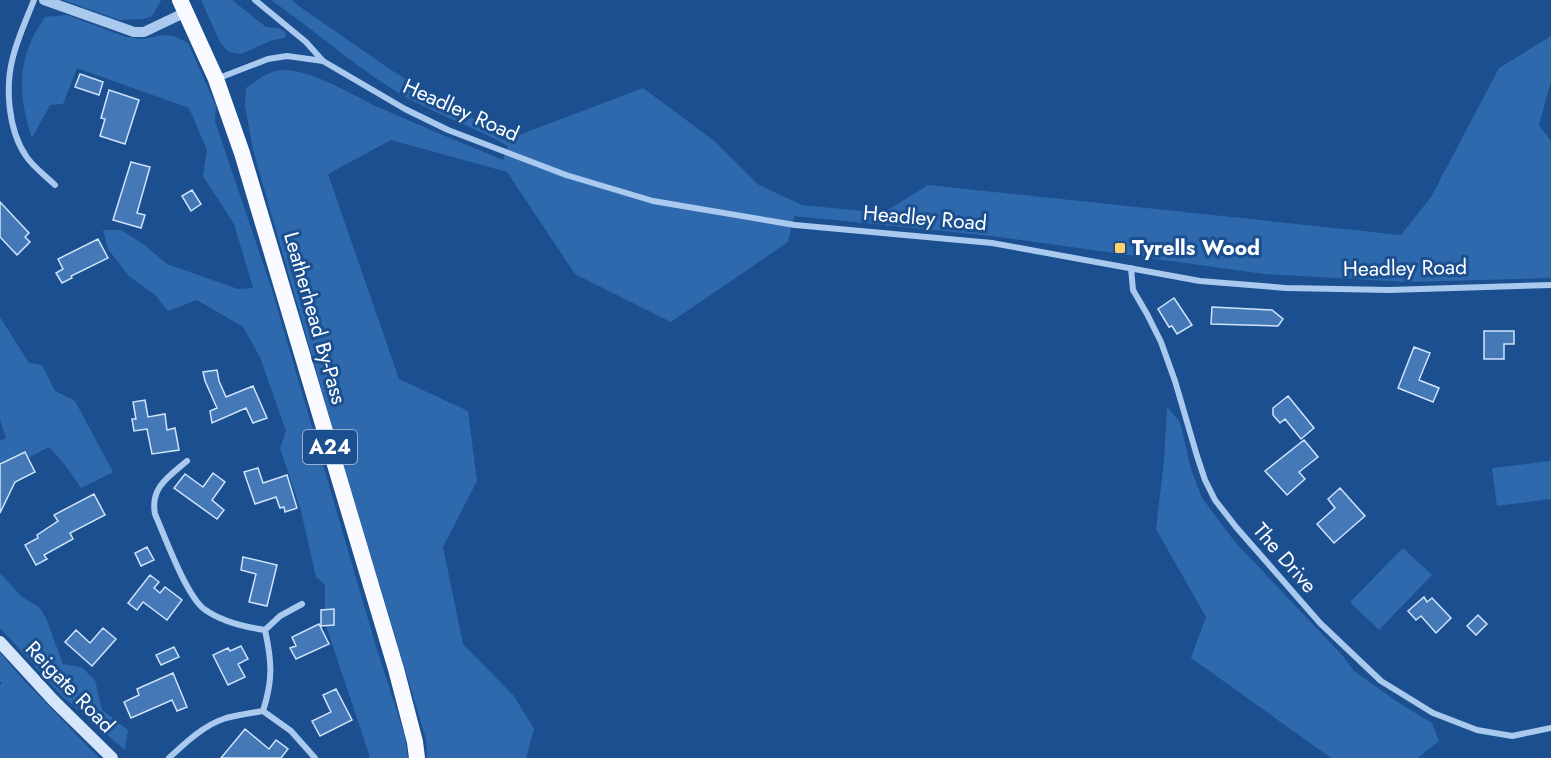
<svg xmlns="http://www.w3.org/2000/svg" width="1551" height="758" viewBox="0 0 1551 758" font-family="Jost,sans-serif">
  <rect width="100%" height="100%" fill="#1b4f8f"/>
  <path fill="#2e69ad" d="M 63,0 L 161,0 L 160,3 L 151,17 L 141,19 L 119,20 Z
    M 201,0 L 232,0 L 266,27 L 279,28 L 286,33 L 285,38 L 273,40 L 241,54 L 229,52 L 220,42 Z
    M 271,0 L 292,0 L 296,4 L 391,70 L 455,109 L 511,138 L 643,88 L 713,140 L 759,185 L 802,205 L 883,213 L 928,185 L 1401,235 L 1431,197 L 1499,68 L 1551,36 L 1551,81 L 1539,125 L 1551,141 L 1551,278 L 1406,282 L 1264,274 L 992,236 L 794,216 L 788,242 L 671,322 L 575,274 L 507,172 L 391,140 L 328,174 L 399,379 L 468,411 L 477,481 L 443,547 L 463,644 L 514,696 L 534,729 L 526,758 L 427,758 L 426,739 L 332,426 L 253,150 L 245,106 L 246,88 C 256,81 269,70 283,70 C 312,69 353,96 380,108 C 421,126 462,143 503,160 L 508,146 C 473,126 432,113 397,92 C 353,65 313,29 271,0 Z
    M 67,15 L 126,37 L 145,39 L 161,35 L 174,36 L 188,43 L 216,106 L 215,121 L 272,290 L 375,643 L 405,737 L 408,758 L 369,758 L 369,754 L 326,626 L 334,625 L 334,609 L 325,609 L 325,585 L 316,577 L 301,511 L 280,448 L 286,431 L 260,357 L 243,327 L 197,300 L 168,311 L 156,296 L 129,276 L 108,249 L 103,230 L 121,230 L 143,244 L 167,264 L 238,289 L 253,288 L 234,224 L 203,176 L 207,150 L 189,108 L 77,68 L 63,104 L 50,105 L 32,138 C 17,93 17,56 45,17 Z
    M 0,317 L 29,363 L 42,365 L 55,391 L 75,401 L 113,472 L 81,488 L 65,465 L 49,447 L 28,458 L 0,464 L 0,441 L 6,438 L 0,420 Z
    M 1167,407 L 1180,422 L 1191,469 L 1202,498 L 1235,542 L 1342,655 L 1354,671 L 1399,703 L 1432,723 L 1439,741 L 1418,758 L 1331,758 L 1191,658 L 1206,617 L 1156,529 L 1164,461 Z
    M 1551,461 L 1551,499 L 1497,506 L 1492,468 Z
    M 1403,548 L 1432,575 L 1379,630 L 1350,602 Z
    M 0,573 L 22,597 L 39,607 L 46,618 L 63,664 L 81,667 L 95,680 L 102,710 L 128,730 L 125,750 L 63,697 L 0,628 Z
    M 0,652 L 18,674 L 99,758 L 0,758 L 0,685 L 2,683 L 0,681 Z"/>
  <path fill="#4478b7" stroke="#cfe3fa" stroke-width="1.5" d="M 80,74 L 103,82 L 99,95 L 75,87 Z
    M 109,90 L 139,100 L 125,144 L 100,136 L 105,119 L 101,118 Z
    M 131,162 L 150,167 L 137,213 L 145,215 L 141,228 L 113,220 Z
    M 192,190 L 201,204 L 191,211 L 182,196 Z
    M 0,202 L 29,233 L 25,237 L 30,242 L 17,255 L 0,237 Z
    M 98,239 L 108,258 L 71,276 L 72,278 L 62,283 L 56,273 L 63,269 L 58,259 Z
    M 1174,298 L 1192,325 L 1177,334 L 1172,326 L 1169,327 L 1158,309 Z
    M 1212,307 L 1272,310 L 1283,319 L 1278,326 L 1211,324 Z
    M 1484,331 L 1514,331 L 1514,344 L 1504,344 L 1504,359 L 1484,359 Z
    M 1414,347 L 1430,353 L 1419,380 L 1439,388 L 1433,402 L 1398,388 Z
    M 217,370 L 219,381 L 226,397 L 253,386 L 267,418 L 253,423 L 246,408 L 212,423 L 210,411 L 217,408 L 205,381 L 203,372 Z
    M 1288,396 L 1314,428 L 1301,439 L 1285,419 L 1280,423 L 1273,415 L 1273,408 Z
    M 145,400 L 148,417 L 165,414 L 167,430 L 175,428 L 179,450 L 152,454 L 147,429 L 134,431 L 132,419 L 136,419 L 133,402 Z
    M 1304,440 L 1318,457 L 1299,472 L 1305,479 L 1287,495 L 1265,471 Z
    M 25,452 L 35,472 L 15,482 L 0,513 L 0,464 Z
    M 258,468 L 263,483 L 287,475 L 297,508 L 285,512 L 284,507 L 280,508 L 276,497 L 255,504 L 244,472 Z
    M 213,473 L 225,482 L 212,500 L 224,510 L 217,519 L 174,488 L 185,474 L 203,487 Z
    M 1340,488 L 1365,516 L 1334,543 L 1317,524 L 1335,508 L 1328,499 Z
    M 94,494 L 105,515 L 70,533 L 73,539 L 44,555 L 47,559 L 36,565 L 25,545 L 38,538 L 37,535 L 58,521 L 54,515 Z
    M 147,547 L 154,560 L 141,566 L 135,553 Z
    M 243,557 L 277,565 L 267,606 L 249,602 L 256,574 L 241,570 Z
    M 150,575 L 159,582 L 154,588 L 160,593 L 165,587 L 182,600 L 167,620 L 143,602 L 137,610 L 128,603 Z
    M 1424,597 L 1427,602 L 1432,598 L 1451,618 L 1436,633 L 1421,616 L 1416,620 L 1408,611 Z
    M 334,609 L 334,625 L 321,626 L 321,610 Z
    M 1478,615 L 1487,624 L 1476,635 L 1467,626 Z
    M 319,624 L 329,644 L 296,659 L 290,648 L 296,646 L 292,637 Z
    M 103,628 L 116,639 L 92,666 L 65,642 L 76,630 L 90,643 Z
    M 241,646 L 248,659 L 238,664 L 245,677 L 228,685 L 213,655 L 228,648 L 230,651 Z
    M 174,647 L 179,657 L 161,665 L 156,655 Z
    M 173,673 L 187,707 L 177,711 L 172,700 L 131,718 L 124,702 L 139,695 L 137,689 Z
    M 336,689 L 352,720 L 320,736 L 312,721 L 331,712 L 323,695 Z
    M 245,729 L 269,749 L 276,740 L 288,749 L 281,758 L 221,758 Z"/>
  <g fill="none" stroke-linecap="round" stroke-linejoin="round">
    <path stroke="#a9c9ee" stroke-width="6" d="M 34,0 C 27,18 18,37 13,57 C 5,86 8,130 26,156 C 33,167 46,176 55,185
      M 255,0 L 306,42 L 323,61
      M 219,78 L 268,59 L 287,56 L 323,61 L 405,109 L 448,130 L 566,175 L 653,201 L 795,225 L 992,243 L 1200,281 L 1286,288 L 1389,290 L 1551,285
      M 1131,268 L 1133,290 L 1147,314 L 1161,342 L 1175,381 L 1197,456 L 1205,480 L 1215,500 L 1236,527 L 1320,623 L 1381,681 L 1433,713 L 1477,730 L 1512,736 L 1551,728
      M 187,461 C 168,477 150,488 155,514 C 165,537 186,595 204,609 C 222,622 244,627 265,630
      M 263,711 L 291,731 L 315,758
      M 169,758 C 186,742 204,725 226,718 C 238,715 251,713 263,711 C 273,680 272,662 265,630 L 280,616 L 302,604"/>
    <path stroke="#a9c9ee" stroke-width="10" d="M 44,0 L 134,32 L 144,32 L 186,12"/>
    <path stroke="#d6e6fa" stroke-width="12" d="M 0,642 L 54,701 L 112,758"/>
    <path stroke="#f8faff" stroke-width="16" d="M 180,0 L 216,79 L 242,153 L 396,669 L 415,742 L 417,758"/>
  </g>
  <rect fill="#ffd166" stroke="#1b4f8f" stroke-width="2" x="1114" y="242" width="12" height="12" rx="3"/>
  <g text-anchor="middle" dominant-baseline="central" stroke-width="6" stroke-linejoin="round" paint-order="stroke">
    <rect fill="#1b4f8f" stroke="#bbcadd" stroke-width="1.5" x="303" y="430" width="54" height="34" rx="4.5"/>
    <g font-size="20" font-weight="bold" fill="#fff">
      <text x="330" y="447">A24</text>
    </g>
    <g font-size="21" fill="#fff" stroke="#1b4f8f">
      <text transform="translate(461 110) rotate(24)">Headley Road</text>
      <text transform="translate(925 218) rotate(5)">Headley Road</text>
      <text transform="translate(1405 268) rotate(-1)">Headley Road</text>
      <text transform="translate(315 318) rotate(74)">Leatherhead By-Pass</text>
      <text transform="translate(1285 558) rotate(49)">The Drive</text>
      <text transform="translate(70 687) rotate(46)">Reigate Road</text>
    </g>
    <g font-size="21" font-weight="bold" fill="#fff" stroke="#1b4f8f" text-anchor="start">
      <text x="1132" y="248">Tyrells Wood</text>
    </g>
  </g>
</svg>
